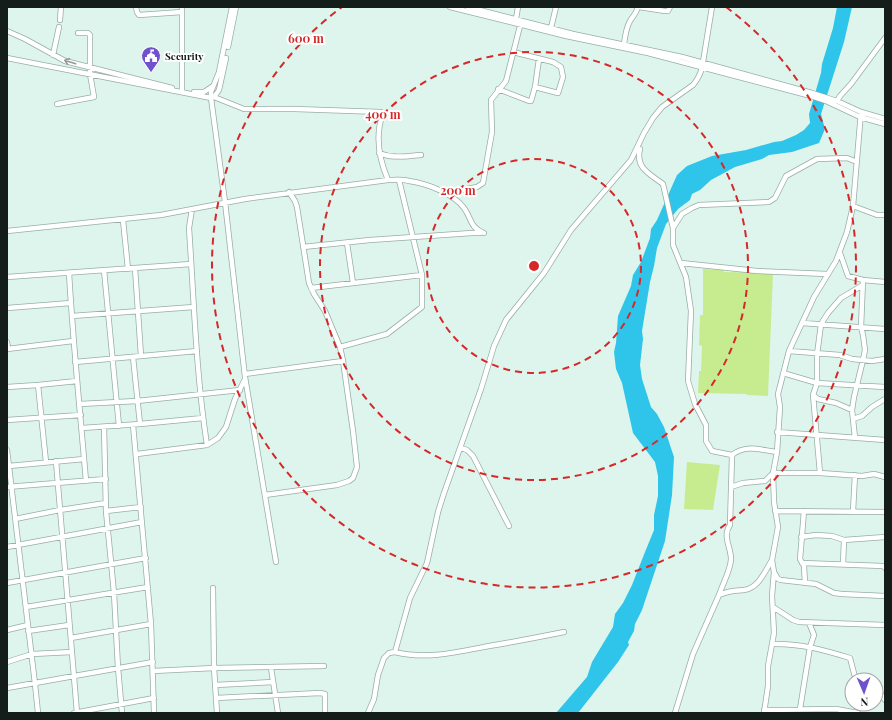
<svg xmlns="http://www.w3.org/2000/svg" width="892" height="720" viewBox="0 0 892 720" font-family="'Playfair Display',serif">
  <rect width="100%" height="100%" fill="#ddf5ed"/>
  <path fill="#c7ec90" d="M 703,269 L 723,270 L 724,272 L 773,273 L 768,396 L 747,395 L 747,394 L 698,393 L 699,371 L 701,371 L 702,346 L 699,345 L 700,315 L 703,315 Z
    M 687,462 L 720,465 L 713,510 L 684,509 Z"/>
  <path fill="#2fc4e9" d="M 837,7 L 852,7 L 844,42 L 821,114 L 825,129 L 819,143 L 792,152 L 769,155 L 762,159 L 735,167 L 711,180 L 700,190 L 692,194 L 690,200 L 678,209 L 666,224 L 657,248 L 654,266 L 650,282 L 642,331 L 643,339 L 640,365 L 642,379 L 651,407 L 657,414 L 664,427 L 674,457 L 672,495 L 665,541 L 642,610 L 635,624 L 634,631 L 628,642 L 629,645 L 618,662 L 578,713 L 556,713 L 587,677 L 592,662 L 613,627 L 615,614 L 623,603 L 632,585 L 645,552 L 654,530 L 654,515 L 658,496 L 658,476 L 655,462 L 633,433 L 622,383 L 616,369 L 614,352 L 616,343 L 618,316 L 631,286 L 633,275 L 641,262 L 650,238 L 651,229 L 657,220 L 677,175 L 687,166 L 712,156 L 746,150 L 774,142 L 782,141 L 796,135 L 804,130 L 810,123 L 809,114 L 821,73 L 822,64 L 833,28 Z"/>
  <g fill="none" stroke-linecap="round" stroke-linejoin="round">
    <defs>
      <path id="minor" d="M 136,7 L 137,12 L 139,15 L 182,12
        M 232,7 L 219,72 L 211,92 L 211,98 L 225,202 L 245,377 L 276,562
        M 450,7 L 566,36 L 648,53 L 811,96 L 826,101 L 860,117 L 885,124
        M 468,7 L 573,34 L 682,57 L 812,93 L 837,101 L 861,112 L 885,119
        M 639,7 L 665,11 L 668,11 L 670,7
        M 516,19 L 518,7
        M 60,20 L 61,7
        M 551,28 L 556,7
        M 7,31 L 25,39 L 65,61 L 172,88
        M 624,44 C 625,36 626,28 630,21 C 633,16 636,14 638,7
        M 228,47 L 236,7
        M 513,52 L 553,62 L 561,67 L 563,77 L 558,93 L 535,87
        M 53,55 L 59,27
        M 7,58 L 211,98 L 214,97 L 219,90 L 226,58
        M 498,89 L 529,101 L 531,101 L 535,87 L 539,59
        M 182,92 L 182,7
        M 194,92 L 204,92 L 213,86
        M 214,97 L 244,109 L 295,109 L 381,112 L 382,116 C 375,138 379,159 388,180
        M 837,101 L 840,96 L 851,84 L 885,38
        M 57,104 L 94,97 L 90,74 L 90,35 L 88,33 L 78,33
        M 640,149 C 635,168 650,174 663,184 L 673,228
        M 379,153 C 393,159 406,156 421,155
        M 446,193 L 477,187 L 483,183 L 492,132 L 491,100 L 506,81 L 521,22
        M 853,206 L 877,215 L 885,215
        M 192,209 L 189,228 C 194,301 196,374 207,445
        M 123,220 L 128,269
        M 7,231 L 161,215 L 245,199 L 388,180 C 395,180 402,179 409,181 C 426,183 454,194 464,208 C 472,219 470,228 484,233
        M 347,243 L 353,283
        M 303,247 L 370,240 L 472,233 L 480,233
        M 840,253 L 848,276 L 863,280 L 885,282
        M 681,263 L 757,271 L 827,274
        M 135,268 L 141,356
        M 104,270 L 119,426
        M 69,273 C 73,342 80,411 86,481
        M 7,277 L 191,264
        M 311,288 L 422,275
        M 7,308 L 71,303
        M 72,316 L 194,307
        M 802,323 L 885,329
        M 7,342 L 8,349
        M 340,347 L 387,334 L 422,307 L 422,275 L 399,180
        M 7,349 L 73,341
        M 789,351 L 840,355 L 852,359 L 872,361 L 885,359
        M 133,357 L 140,424
        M 75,362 L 197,351
        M 783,373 L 817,383 L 885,387
        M 245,374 L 343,361
        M 38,385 L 46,462
        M 7,387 L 38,385 L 77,381
        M 813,395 L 818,399 L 836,403 L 852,410 L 853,419 L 862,416 L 872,407 L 885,399
        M 80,404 L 137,401 L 240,390
        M 7,420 L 81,415
        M 133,425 L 151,624 L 154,713
        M 104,427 L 106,511 L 114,593 L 118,668 L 122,713
        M 82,428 L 140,424 L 203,418
        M 777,432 L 885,440
        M 855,438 L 852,410 L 854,397 L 863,360 L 865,350 L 863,335 L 861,327 L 863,280
        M 461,448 L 467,450 L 473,456 L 509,526
        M 7,450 L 35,684 L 38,713
        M 137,454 L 207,445 L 218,438 L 226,427 L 235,399 L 245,379
        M 732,455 L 712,451 L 706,441 L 706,425 L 695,404 L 688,381 L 691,311 L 686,277 L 673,245 L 673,228 L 682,214 L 692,208 L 699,205 L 769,202 L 775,198 L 786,176 L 817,159 L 847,158 L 857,162
        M 56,461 L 77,713
        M 9,466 L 84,459
        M 820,473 L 813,395 L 817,383 L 817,355 L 821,324 L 828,313 L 841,298 L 863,285
        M 7,487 L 106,479
        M 731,487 L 743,483 L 765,481 L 773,473 L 820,473 L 862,476 L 874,474 L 885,477
        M 265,495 L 337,485 L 349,481 L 353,478 L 357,467 L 353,431 L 343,361 L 340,347 L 325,311 L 314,294 L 309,283 L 297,207 L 295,201 L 289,192
        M 106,511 L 141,507
        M 775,511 L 885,512
        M 804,511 L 800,559 L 804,566 L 805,583
        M 853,511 L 855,475
        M 15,519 L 60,510 L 106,503
        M 801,537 L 816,535 L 832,536 L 844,540 L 885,537
        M 7,547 L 142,522
        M 802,563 L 883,566 L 885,568
        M 843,564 L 844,540
        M 774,572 L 778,579 L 781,580 L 816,584 L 834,593 L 842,594 L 885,596
        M 7,583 L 146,558
        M 213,588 L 214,668 L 217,713
        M 719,595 C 723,583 731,569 731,559 C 731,547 722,536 730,525 L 732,455 C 746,444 760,450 777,452
        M 26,607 L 148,587
        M 773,607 L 793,620 L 799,622 L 885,625
        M 7,630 L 28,625
        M 28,631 L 69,625
        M 71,638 L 151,624
        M 772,644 C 799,643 824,650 850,658 L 855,677 L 859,680
        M 395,652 C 426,660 458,652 489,646 C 514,642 539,637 564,632
        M 7,662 L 32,654 L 72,652
        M 271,668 L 278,713
        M 153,671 L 214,668 L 324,666
        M 215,685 L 273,682
        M 876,687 L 885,700
        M 7,688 L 153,662
        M 216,698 L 320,693 L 325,694 L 325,713
        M 800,709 L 810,647 L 814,635 L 809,623
        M 764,710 L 836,709 L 858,713
        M 74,713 L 154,698
        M 368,713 L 374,699 L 378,675 L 384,658 L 389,653 L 395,652 L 410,598 L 427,563 L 438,512 L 444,493 L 481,389 L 494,346 L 506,320 L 544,273 L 571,230 L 631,160 L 644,133 L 653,118 L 662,107 L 693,85 C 698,79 700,75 702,68 L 712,7
        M 675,713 L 693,654 L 719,595 C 730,590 734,591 744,590 C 759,588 765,571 772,560
        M 764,713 L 768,686 L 768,666 L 774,633 L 772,596 L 774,572 L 772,560 L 778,527 L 774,502 L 773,473 L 777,452 L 780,407 L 778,394 L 789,351 L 795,338 L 814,297 L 836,261 L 847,232 L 853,206 L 861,112"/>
    </defs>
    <use href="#minor" stroke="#97aea6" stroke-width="6"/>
    <use href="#minor" stroke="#fff" stroke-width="4.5"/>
  </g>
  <defs><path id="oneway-shaft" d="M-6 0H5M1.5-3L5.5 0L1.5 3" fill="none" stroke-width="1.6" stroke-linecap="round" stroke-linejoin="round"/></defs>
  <use stroke="#959998" href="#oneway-shaft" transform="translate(70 62) rotate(-162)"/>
  <g fill="none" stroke="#d62828" stroke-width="2" stroke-dasharray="7 5">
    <circle cx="534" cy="266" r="107"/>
    <circle cx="534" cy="266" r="214"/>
    <path d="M726 7A322 322 0 1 1 342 7"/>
  </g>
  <defs>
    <symbol id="civic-pin" viewBox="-11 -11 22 30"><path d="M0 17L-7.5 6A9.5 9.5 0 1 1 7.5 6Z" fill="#6f53cd" stroke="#fff"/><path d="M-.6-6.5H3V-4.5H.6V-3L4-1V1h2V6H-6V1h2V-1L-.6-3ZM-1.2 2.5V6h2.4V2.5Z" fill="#fff"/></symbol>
  </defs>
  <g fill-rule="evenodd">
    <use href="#civic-pin" x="140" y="45" width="22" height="30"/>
  </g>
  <g text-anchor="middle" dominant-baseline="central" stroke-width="4" stroke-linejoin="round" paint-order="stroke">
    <g font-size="10" font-weight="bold" fill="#141d1a" stroke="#fff" text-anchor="start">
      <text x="165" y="56">Security</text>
    </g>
  </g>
  <circle cx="534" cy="266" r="6" fill="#d62828" stroke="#fff" stroke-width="2"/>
  <g font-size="12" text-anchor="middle" font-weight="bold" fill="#d62828" stroke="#fff" stroke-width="4" stroke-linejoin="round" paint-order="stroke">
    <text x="306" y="43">600 m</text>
    <text x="383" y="119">400 m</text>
    <text x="458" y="195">200 m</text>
  </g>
  <rect width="892" height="720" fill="none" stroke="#141d1a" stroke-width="16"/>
  <g transform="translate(864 692) rotate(178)"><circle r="19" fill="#ffffff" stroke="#a1a5a3"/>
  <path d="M0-3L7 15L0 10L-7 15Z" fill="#6f53cd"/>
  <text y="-6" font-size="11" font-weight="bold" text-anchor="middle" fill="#141d1a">N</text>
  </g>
</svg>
